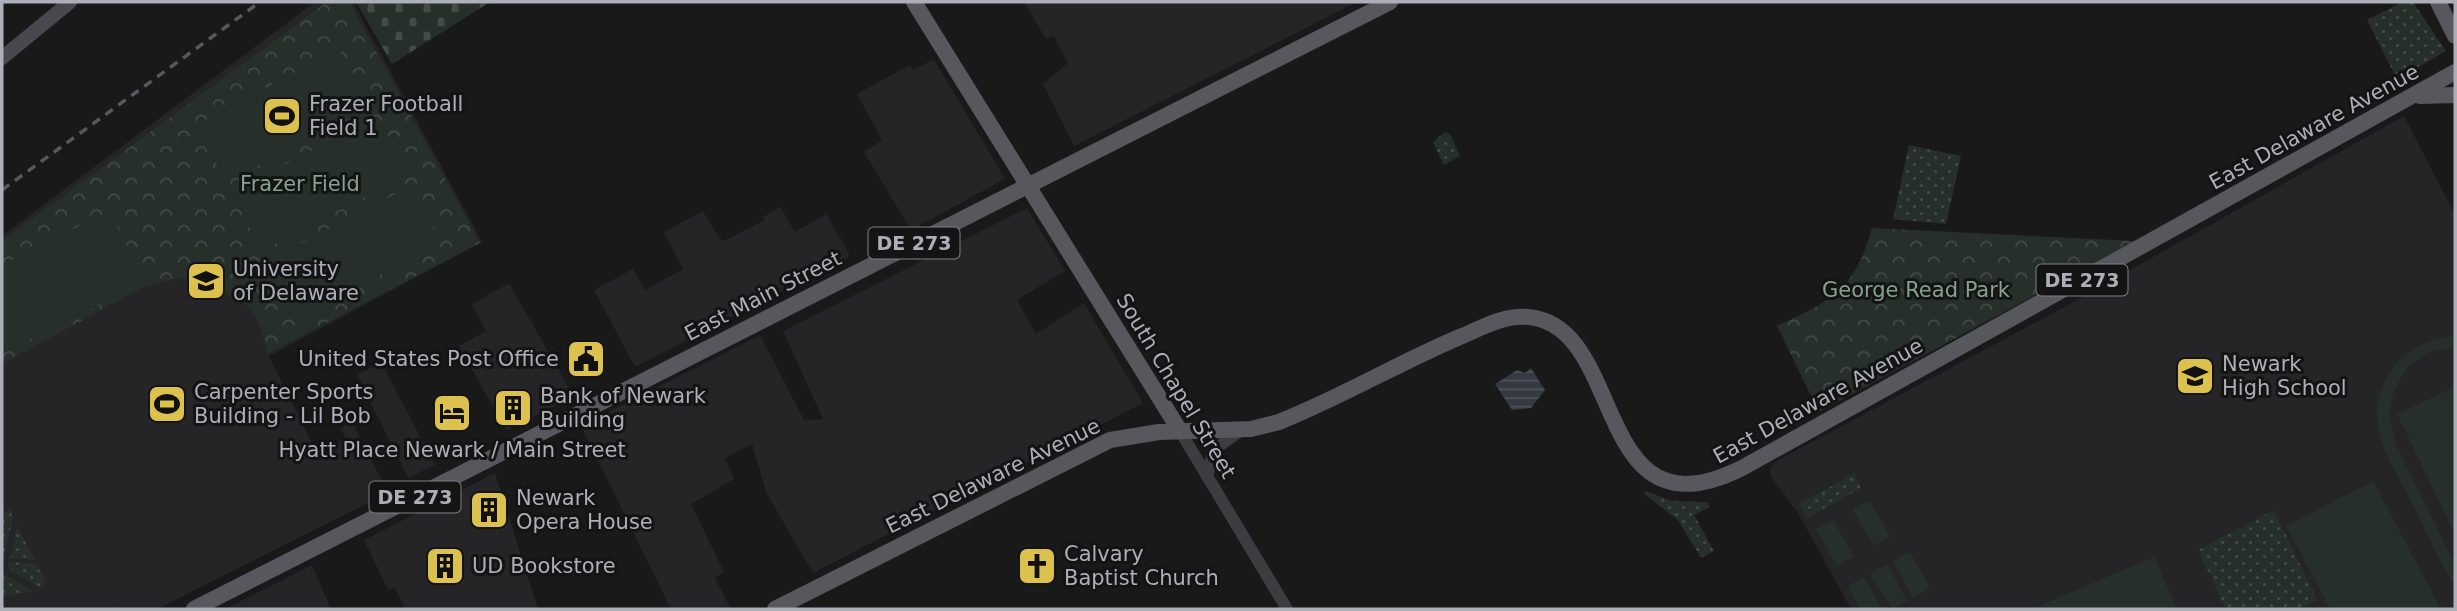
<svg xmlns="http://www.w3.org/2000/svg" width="2457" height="611" viewBox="0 0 2457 611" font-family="'DejaVu Sans',sans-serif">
  <defs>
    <pattern id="grass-dots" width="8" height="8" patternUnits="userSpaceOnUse" patternTransform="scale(1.75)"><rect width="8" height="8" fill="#272f2a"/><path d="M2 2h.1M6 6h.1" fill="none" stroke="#444b47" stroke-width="1.8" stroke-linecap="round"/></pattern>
    <pattern id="forest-crowns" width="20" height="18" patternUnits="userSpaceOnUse" patternTransform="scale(1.75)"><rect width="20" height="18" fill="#272f2a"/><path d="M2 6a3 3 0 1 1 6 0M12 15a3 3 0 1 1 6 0" fill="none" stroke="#444b47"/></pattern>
    <pattern id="cemetery-stones" width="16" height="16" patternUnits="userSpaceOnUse" patternTransform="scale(1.75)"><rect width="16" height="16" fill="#272f2a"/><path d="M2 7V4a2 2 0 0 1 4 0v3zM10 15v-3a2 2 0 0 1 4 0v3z" fill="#444b47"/></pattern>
    <pattern id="water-rules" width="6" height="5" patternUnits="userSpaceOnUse" patternTransform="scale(1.75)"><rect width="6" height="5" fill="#343942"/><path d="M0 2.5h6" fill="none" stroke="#4f535b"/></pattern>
  </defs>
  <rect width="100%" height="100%" fill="#19191a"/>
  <path fill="#252527" d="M 315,2 L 353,2 L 482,242 L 269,356 L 317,453 L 346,438 L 341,428 L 352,421 L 388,493 L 157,609 L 119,609 L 117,605 L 118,609 L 2,609 L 2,236 Z
    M 1024,2 L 1357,2 L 1074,146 L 1043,84 L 1068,63 L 1054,36 L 1046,39 Z
    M 934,59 L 1005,179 L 911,230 L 864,152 L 882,140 L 857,94 L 910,65 L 913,70 Z
    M 2404,116 L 2455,215 L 2455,609 L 1851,609 L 1798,513 L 1772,478 L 1770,472 L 1773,463 L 2059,310 Z
    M 780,207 L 795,232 L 826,214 L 849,253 L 848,257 L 635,367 L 594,290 L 633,269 L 645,290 L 683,269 L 664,232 L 703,211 L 719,238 L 724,241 L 765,220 L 763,217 Z
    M 1027,208 L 1065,271 L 1017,300 L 1036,334 L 1084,303 L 1143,403 L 813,573 L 766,492 L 752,444 L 725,458 L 734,479 L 691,504 L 724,572 L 715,578 L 731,609 L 671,609 L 581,426 L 760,335 L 804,420 L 823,419 L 783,331 Z
    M 509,283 L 574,397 L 506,430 L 459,346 L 486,331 L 472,304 Z
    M 381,362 L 435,465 L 408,478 L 357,375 Z
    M 495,473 L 538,609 L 405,609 L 395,588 L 388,590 L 364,540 Z
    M 312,565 L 331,609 L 225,609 Z"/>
  <path fill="url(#grass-dots)" d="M 2403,2 L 2413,2 L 2446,51 L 2397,79 L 2367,20 Z
    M 1445,132 L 1450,134 L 1460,156 L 1444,165 L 1433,142 Z
    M 1909,145 L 1961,156 L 1946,224 L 1893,219 Z
    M 1854,474 L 1861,488 L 1807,518 L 1799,504 Z
    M 1646,491 L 1672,501 L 1707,502 L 1710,507 L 1694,515 L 1714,551 L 1701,558 L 1678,520 L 1644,494 Z
    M 10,509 L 13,518 L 2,564 L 2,515 Z
    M 2274,510 L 2317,600 L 2299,609 L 2226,609 L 2198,550 Z
    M 17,526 L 35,560 L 11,558 Z
    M 9,561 L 37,565 L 46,582 L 40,588 L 8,568 Z
    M 4,573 L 32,591 L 2,598 Z"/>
  <path fill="url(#forest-crowns)" d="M 327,2 L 349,2 L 480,243 L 268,353 L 258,320 L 246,304 L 199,279 L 179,278 L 141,288 L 2,364 L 2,241 Z
    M 1872,228 L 2135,241 L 1819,412 L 1777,326 C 1833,300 1855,289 1872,228 Z"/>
  <path fill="url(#cemetery-stones)" d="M 356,2 L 490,2 L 392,64 Z"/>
  <path fill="#272f2a" d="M 339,49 L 369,107 L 226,182 L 196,125 Z
    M 375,117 L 405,175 L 262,251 L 232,193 Z
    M 411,186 L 441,243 L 298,318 L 268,261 Z
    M 109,211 L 145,281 L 2,354 L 2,265 Z
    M 2455,336 L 2455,347 L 2427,353 L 2407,368 L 2394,390 L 2389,413 L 2396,445 L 2455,564 L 2455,586 C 2438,562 2427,532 2413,505 C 2401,481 2383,454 2378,427 C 2370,379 2409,338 2455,336 Z
    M 2455,387 L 2455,534 L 2397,414 Z
    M 2373,481 L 2441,609 L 2330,609 L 2286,526 Z
    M 1870,500 L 1890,537 L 1873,546 L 1853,509 Z
    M 1833,520 L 1854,557 L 1837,566 L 1816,529 Z
    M 1910,552 L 1930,588 L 1913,598 L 1893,561 Z
    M 2154,557 L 2177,609 L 2032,609 Z
    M 1887,564 L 1907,601 L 1892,609 L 1870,573 Z
    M 1864,577 L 1882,609 L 1860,609 L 1848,586 Z"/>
  <path fill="url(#water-rules)" d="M 1531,368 L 1545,390 L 1531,408 L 1512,410 L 1495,384 L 1517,370 L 1525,373 Z"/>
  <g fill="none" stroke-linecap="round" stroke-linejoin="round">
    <path stroke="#3c3c41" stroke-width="12" d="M 1180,431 L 1287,609
      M 1207,477 L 1214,450 L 1241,430"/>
    <path stroke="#48494f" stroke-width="14" d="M 2,58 L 70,2"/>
    <path stroke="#57575e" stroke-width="16" d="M 914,2 L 1180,431
      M 2438,2 L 2455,36
      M 2420,96 L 2455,95
      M 194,609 L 1390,2
      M 775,609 L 1110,440 L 1159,432 L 1251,429 L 1279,422 C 1342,397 1400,362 1462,336 C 1483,327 1504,315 1528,317 C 1628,325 1590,544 1742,468 L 2455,72"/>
    <path stroke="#57585e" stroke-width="3.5" stroke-dasharray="9 7" stroke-linecap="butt" d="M 2,190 L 260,2"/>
  </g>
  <defs>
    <symbol id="stadium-square" viewBox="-11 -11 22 22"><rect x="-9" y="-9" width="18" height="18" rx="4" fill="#dcc14f" stroke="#141415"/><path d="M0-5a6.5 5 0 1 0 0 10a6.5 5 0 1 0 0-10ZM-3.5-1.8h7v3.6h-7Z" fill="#111"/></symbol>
    <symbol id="university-square" viewBox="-11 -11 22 22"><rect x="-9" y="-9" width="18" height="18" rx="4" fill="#dcc14f" stroke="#141415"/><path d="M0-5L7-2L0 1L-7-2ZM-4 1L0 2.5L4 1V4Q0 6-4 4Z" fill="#111"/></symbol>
    <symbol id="civic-square" viewBox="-11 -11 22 22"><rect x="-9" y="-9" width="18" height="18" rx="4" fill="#dcc14f" stroke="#141415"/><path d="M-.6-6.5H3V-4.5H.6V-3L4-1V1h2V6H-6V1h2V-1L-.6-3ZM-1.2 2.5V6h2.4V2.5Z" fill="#111"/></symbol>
    <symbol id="school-square" viewBox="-11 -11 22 22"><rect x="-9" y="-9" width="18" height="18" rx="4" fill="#dcc14f" stroke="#141415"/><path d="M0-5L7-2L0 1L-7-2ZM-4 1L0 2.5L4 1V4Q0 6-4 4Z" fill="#111"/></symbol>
    <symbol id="building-square" viewBox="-11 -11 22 22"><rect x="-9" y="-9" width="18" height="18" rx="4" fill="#dcc14f" stroke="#141415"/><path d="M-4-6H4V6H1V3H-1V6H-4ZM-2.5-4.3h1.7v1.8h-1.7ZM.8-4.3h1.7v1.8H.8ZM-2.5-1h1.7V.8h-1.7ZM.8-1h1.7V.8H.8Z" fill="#111"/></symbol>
    <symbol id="hotel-square" viewBox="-11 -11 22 22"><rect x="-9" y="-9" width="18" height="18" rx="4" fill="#dcc14f" stroke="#141415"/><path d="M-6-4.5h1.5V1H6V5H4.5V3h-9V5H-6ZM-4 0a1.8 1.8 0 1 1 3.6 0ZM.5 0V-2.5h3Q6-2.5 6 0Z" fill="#111"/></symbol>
    <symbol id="church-square" viewBox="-11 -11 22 22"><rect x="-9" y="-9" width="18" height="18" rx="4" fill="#dcc14f" stroke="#141415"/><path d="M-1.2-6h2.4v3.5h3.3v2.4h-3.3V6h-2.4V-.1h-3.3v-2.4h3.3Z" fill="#111"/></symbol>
  </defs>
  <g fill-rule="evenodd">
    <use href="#stadium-square" x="260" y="94" width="44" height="44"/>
    <use href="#university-square" x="184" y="259" width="44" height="44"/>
    <use href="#civic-square" x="564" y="337" width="44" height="44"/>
    <use href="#school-square" x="2173" y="354" width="44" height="44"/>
    <use href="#stadium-square" x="145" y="382" width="44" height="44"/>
    <use href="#building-square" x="491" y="386" width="44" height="44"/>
    <use href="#hotel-square" x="430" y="391" width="44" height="44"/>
    <use href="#building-square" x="467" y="488" width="44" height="44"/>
    <use href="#building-square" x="423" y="544" width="44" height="44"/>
    <use href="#church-square" x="1015" y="544" width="44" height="44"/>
  </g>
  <g text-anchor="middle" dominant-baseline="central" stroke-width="6" stroke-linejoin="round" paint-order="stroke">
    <g fill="#141415" stroke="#7f8087" stroke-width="2">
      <rect x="868.5" y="227.5" width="91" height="31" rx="5"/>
      <rect x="2036.5" y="264.5" width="91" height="31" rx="5"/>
      <rect x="369.5" y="481.5" width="91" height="31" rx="5"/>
    </g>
    <g font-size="19" font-weight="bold" fill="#adafb8">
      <text x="914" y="243">DE 273</text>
      <text x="2082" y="280">DE 273</text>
      <text x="415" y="497">DE 273</text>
    </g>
    <g font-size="21" fill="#adafb8" stroke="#141415" text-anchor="start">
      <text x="309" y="104">Frazer Football<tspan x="309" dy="24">Field 1</tspan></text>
      <text x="233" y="269">University<tspan x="233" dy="24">of Delaware</tspan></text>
      <text x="559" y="359" text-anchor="end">United States Post Office</text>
      <text x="2222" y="364">Newark<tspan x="2222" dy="24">High School</tspan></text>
      <text x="194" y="392">Carpenter Sports<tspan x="194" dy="24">Building - Lil Bob</tspan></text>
      <text x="540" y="396">Bank of Newark<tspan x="540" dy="24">Building</tspan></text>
      <text x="452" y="450" text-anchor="middle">Hyatt Place Newark / Main Street</text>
      <text x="516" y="498">Newark<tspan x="516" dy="24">Opera House</tspan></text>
      <text x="1064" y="554">Calvary<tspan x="1064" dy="24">Baptist Church</tspan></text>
      <text x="472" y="566">UD Bookstore</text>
    </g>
    <g font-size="21" fill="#adafb8" stroke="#141415">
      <text transform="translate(2314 127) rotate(-29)">East Delaware Avenue</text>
      <text transform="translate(763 296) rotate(-27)">East Main Street</text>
      <text transform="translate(1176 386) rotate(59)">South Chapel Street</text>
      <text transform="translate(1818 401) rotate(-29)">East Delaware Avenue</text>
      <text transform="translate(993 476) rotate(-26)">East Delaware Avenue</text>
    </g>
    <g font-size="21" fill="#86a18c" stroke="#141415">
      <text x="300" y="184">Frazer Field</text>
      <text x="1916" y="290">George Read Park</text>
    </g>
  </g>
  <rect width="2457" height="611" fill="none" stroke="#adafb8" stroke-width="7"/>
</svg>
